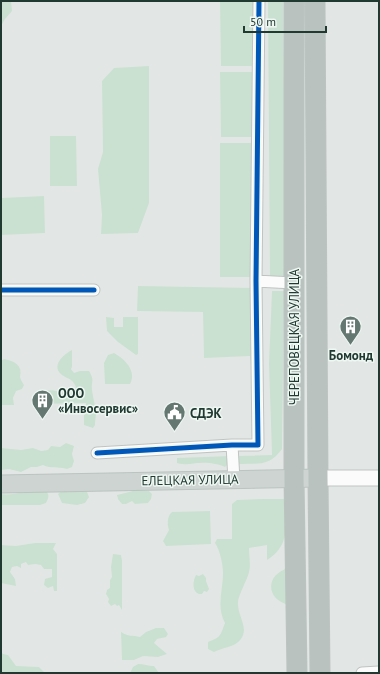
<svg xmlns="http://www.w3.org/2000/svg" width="380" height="674" viewBox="0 0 380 674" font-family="'PT Sans',sans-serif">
  <rect width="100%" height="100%" fill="#e2e7e5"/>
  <path fill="#cae1d1" d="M 1,1 L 11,1 L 12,11 L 5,19 L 1,26 Z
    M 220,1 L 253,1 L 254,66 L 221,66 Z
    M 268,1 L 283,1 L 286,276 L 270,276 Z
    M 149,66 L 149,203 L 138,233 L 101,234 L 102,215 L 98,169 L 103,152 L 102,81 L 114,68 Z
    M 220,72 L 253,72 L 254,137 L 221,137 Z
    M 50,136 L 76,136 L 77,186 L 50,186 Z
    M 220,143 L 253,143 L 253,277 L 220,277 Z
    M 44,196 L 45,233 L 1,235 L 1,198 Z
    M 138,286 L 254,288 L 256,363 L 251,364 L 250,356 L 204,358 L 203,312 L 137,311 Z
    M 272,291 L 284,291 L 282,449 C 269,467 259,463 239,464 L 238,456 L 272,455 L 269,363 Z
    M 106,317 L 114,318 L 114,327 L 123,327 L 123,317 L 138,317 L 138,354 L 136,355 L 118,342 L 107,331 Z
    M 72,350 L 72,367 L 71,369 L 74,373 L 80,371 L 89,371 C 95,381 91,380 92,390 C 93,397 95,405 96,412 C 96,416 95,421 95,425 L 93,428 L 84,425 L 84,415 L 86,414 L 86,403 L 35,404 C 42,385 52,390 68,394 L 74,391 L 76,387 C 72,378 69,380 62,375 C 50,366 64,354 72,350 Z
    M 114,353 C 125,359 137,371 130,384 L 105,384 L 104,363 L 108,355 Z
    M 4,359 C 9,360 18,362 20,369 C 22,376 17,375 24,385 L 22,389 L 16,391 L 13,398 L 14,405 L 1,405 L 1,361 Z
    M 66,443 L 74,446 L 72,454 L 74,461 L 72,467 L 67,469 C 58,466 51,469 43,465 L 37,467 L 31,467 L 21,472 L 9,469 L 1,470 L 1,448 L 21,450 L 33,448 L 41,451 L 48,450 L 51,446 L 60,447 Z
    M 230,456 L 230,462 L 225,467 C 219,464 207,462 200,463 C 189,463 189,466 177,463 L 177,458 Z
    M 44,489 C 50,494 49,497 46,503 L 40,505 L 1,505 L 1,494 C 11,496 32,490 44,489 Z
    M 64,489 L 87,492 L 89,497 L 85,503 L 77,505 L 62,503 L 58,494 Z
    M 137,490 L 149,491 L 152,494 L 151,499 L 148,503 L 135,504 L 132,501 L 126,504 L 122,504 L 118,499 L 117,495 Z
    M 263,499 L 284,499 C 285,524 292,544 267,560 L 267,545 L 249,548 C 249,555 251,565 249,572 C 247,581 237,597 238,604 C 238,616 249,628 241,639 C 234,648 223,647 214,652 L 208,649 L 208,642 C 221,637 220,636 225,623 C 216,607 223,590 223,573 C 223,565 220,550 215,543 L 217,539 L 232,539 L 232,504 L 237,500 Z
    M 210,511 L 211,544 L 166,546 L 163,541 L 169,530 C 167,524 167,516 172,512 Z
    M 35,543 L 56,543 L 53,549 L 57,554 L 57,591 L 54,591 L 53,586 L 48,588 L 44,585 L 45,579 L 52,577 L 52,569 L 44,569 L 41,565 L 35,564 L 28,565 L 26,562 L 21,564 L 21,568 L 17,566 L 12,567 L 10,572 L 15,579 L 16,586 L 1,583 L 1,545 L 16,546 Z
    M 113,554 L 121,555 L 122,561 L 122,610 L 119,605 L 117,606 L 115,604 L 111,606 L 108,602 L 109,599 L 106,594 L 107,590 L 110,588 L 110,580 L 112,577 L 111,567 Z
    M 289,568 L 290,605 C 265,600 265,574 289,568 Z
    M 203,574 L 206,578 L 206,581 L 209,589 L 207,592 L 204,591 L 202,594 C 192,595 192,582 196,575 L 199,576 Z
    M 156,628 L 164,628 L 168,634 L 166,637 L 157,639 L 154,643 L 167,654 L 158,657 L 143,656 L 134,660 L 122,660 L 121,632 C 128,637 133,635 140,637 L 146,632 Z
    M 1,652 L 3,654 L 8,655 L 16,666 L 39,667 L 45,673 L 1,673 Z
    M 138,664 C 144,664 148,666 154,666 L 159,673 L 130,673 L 133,667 Z"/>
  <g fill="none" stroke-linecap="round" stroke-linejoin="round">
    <defs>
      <path id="street" d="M 256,281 L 293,283
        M 1,290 L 94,290
        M 232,445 L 234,480
        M 97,453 L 232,445 L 258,445 L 256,281 L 259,1
        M 362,673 L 379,672"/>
      <path id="secondary" d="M 318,478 L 379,478"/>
      <path id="primary" d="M 1,484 L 318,478"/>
      <path id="highway" d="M 294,1 L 294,478 L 297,673
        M 315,1 L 318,478 L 320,673"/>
    </defs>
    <use href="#street" stroke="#bfc4c2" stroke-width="13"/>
    <use href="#secondary" stroke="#bec5c2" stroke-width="17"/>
    <use href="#primary" stroke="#bbc4c1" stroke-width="19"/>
    <use href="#highway" stroke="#bbc4c1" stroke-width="21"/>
    <use href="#street" stroke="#fbfbfb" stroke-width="11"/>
    <use href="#secondary" stroke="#fbfbfb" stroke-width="15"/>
    <use href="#primary" stroke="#cdd4d2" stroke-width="17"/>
    <use href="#highway" stroke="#b9c2bf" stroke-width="19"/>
    <defs>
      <path id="cycleway" d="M 1,290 L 94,290
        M 97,453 L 232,445 L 258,445 L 256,281 L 259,1"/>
    </defs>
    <use href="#cycleway" stroke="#eff7f3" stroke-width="8"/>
    <use href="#cycleway" stroke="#0057b8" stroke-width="5"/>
  </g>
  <defs>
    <symbol id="building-pin" viewBox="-11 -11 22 30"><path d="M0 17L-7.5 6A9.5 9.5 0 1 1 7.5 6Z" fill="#647771" stroke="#eff7f3"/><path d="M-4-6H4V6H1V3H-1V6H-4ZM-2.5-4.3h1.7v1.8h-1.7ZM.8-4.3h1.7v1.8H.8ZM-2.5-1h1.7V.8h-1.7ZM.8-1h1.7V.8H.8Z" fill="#fff"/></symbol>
    <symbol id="civic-pin" viewBox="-11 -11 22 30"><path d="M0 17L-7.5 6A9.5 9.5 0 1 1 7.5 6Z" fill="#647771" stroke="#eff7f3"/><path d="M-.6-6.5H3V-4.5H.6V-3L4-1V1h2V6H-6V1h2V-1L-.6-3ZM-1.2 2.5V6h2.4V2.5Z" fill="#fff"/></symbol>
  </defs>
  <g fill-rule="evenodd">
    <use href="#building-pin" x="338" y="314" width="25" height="34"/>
    <use href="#building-pin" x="30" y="388" width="25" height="34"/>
    <use href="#civic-pin" x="162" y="400" width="25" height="34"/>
  </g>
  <g text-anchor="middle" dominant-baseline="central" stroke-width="3" stroke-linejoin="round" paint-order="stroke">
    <g font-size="13" fill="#203a32" stroke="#eff7f3">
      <text transform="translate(294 337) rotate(-90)">ЧЕРЕПОВЕЦКАЯ УЛИЦА</text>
      <text transform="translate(190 480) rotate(-1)">ЕЛЕЦКАЯ УЛИЦА</text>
    </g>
    <g font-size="13" font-weight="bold" fill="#203a32" stroke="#eff7f3" text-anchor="start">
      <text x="351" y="355" text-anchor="middle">Бомонд</text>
      <text x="58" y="393">ООО<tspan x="58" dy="15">«Инвосервис»</tspan></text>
      <text x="190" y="413">СДЭК</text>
    </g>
  </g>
  <rect width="380" height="674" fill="none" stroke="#203a32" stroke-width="4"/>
  <path d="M244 26v6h82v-6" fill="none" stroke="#203a32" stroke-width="2"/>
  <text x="250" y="26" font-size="12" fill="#203a32" stroke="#eff7f3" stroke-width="3" paint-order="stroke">50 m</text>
</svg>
